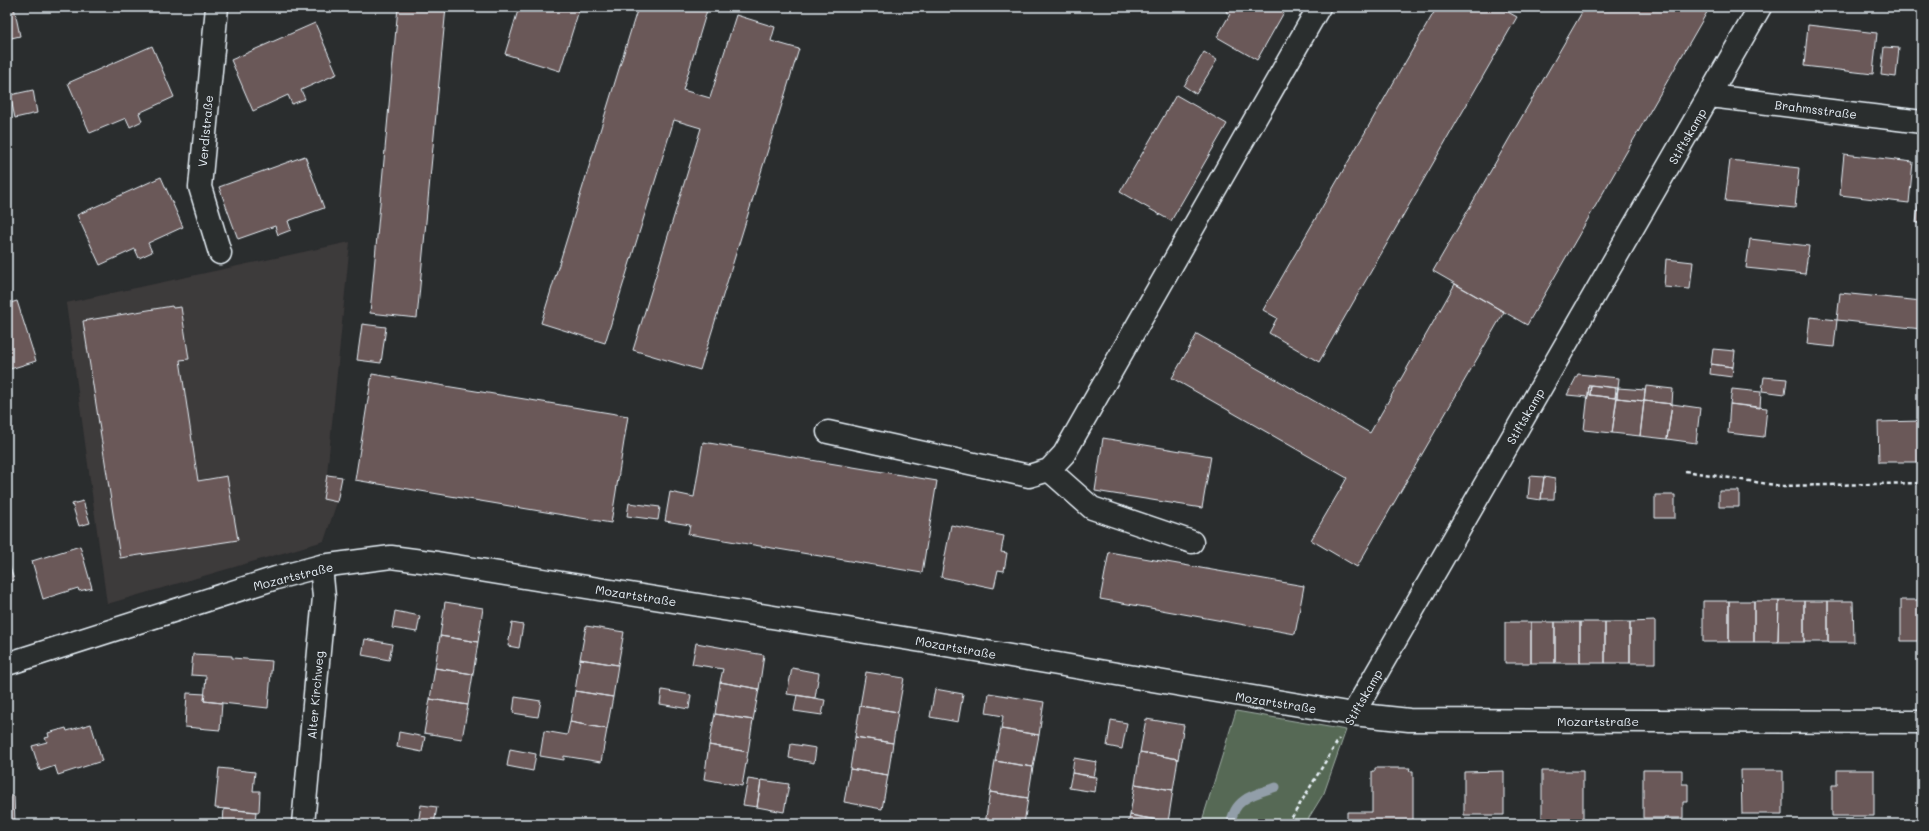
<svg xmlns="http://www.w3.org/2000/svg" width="1929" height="831" viewBox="0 0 1929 831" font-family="Mali,sans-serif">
  <rect width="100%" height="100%" fill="#2a2d2e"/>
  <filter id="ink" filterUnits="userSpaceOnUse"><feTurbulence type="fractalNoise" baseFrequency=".025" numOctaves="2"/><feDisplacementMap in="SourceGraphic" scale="8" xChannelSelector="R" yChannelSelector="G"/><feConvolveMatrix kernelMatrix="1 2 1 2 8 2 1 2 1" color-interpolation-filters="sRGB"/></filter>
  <g filter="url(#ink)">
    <path fill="#3e3a3b" d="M 350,242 L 327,474 L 342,477 L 337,502 L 324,541 L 107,604 L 66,303 Z"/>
    <path fill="#566954" stroke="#9fada6" d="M 1236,711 L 1346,730 L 1324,793 L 1305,824 L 1201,824 Z"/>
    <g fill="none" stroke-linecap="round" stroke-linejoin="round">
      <path stroke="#929ea9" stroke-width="9" d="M 1231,824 C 1233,798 1255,794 1276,787"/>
    </g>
    <path fill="#6b5858" stroke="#e8f1f8" d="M 7,7 L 14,7 L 20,36 L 7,39 Z
      M 398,7 L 446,7 L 417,318 L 370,313 Z
      M 519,7 L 580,7 L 560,71 L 505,54 Z
      M 638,7 L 708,7 L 683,90 L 710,98 L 736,15 L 775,27 L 771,41 L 799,49 L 700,370 L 633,350 L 701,128 L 674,120 L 605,343 L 541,323 Z
      M 1228,7 L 1287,7 L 1257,60 L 1217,37 L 1230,14 L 1226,12 Z
      M 1437,7 L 1499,7 L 1517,17 L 1319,362 L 1269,333 L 1277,318 L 1263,310 Z
      M 1585,7 L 1710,7 L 1527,325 L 1433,271 Z
      M 315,23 L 337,74 L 301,90 L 305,99 L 292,104 L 288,95 L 253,111 L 231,60 Z
      M 1808,25 L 1877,33 L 1873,74 L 1804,66 Z
      M 1922,45 L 1922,80 L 1918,79 Z
      M 152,46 L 174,97 L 139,113 L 142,121 L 130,127 L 126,118 L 90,133 L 68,83 Z
      M 1884,47 L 1899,48 L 1896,77 L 1881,75 Z
      M 1204,52 L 1217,60 L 1196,94 L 1184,86 Z
      M 33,90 L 37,113 L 15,118 L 10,95 Z
      M 1176,95 L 1227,124 L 1171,221 L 1120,192 Z
      M 1844,154 L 1913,162 L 1909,203 L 1840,195 Z
      M 305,156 L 324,208 L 288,221 L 291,230 L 278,235 L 275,226 L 238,239 L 219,187 Z
      M 1730,160 L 1799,168 L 1795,208 L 1725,201 Z
      M 161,177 L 183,227 L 148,243 L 152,252 L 139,258 L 135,249 L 100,265 L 77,215 Z
      M 1919,199 L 1922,199 L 1922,223 L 1916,223 Z
      M 1750,239 L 1809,246 L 1805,274 L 1746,268 Z
      M 1666,259 L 1693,262 L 1690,289 L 1664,287 Z
      M 1455,284 L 1504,312 L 1357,567 L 1311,540 L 1347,478 L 1172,378 L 1197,334 L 1370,433 Z
      M 1840,293 L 1922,301 L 1922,329 L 1837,320 Z
      M 17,301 L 36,361 L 7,370 L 7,304 Z
      M 172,306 L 173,308 L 181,307 L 189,359 L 180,360 L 198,481 L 227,476 L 238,540 L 120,558 L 83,321 Z
      M 1810,317 L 1837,320 L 1834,347 L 1807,344 Z
      M 362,324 L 386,327 L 381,363 L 357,360 Z
      M 1713,349 L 1735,351 L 1733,367 L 1711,364 Z
      M 1711,364 L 1733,367 L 1732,377 L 1710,374 Z
      M 372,374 L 628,416 L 611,523 L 355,480 Z
      M 1578,374 L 1619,378 L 1618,388 L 1589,385 L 1588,397 L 1567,395 Z
      M 1764,377 L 1787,379 L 1785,394 L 1762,391 Z
      M 1589,385 L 1591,385 L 1590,395 L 1615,398 L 1618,388 L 1612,433 L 1584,430 Z
      M 1591,385 L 1616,388 L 1615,398 L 1590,395 Z
      M 1646,386 L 1673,389 L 1672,404 L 1644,401 Z
      M 1618,388 L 1645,390 L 1644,401 L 1617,398 Z
      M 1732,389 L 1761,392 L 1760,408 L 1730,404 Z
      M 1617,398 L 1644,401 L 1640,436 L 1612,433 Z
      M 1644,401 L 1672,404 L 1667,439 L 1640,436 Z
      M 1672,404 L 1700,408 L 1696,443 L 1667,439 Z
      M 1730,404 L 1767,408 L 1764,437 L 1728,433 Z
      M 1922,421 L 1922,462 L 1879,462 L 1878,422 Z
      M 1103,438 L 1211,456 L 1202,508 L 1095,491 Z
      M 703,442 L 937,481 L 922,573 L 688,534 L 690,525 L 665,521 L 670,492 L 694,497 Z
      M 327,475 L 342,477 L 337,502 L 323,499 Z
      M 1530,476 L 1544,477 L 1541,500 L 1528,498 Z
      M 1544,477 L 1555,479 L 1554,499 L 1541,499 Z
      M 1719,491 L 1739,491 L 1739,507 L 1719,507 Z
      M 1655,495 L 1675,495 L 1675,518 L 1655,518 Z
      M 83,501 L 90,523 L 79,526 L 72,504 Z
      M 629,503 L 660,507 L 658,520 L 627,516 Z
      M 951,525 L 1004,536 L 1001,552 L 1007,553 L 1004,571 L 998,570 L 994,588 L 941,577 Z
      M 80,546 L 92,588 L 79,591 L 78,588 L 43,599 L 32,561 Z
      M 1109,552 L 1304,586 L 1295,634 L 1100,599 Z
      M 7,558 L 14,580 L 7,582 Z
      M 1901,600 L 1922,600 L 1922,641 L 1901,641 Z
      M 1703,601 L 1729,601 L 1729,642 L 1703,642 Z
      M 1729,601 L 1754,601 L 1754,642 L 1729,642 Z
      M 1754,601 L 1779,601 L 1778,642 L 1754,642 Z
      M 1779,601 L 1804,601 L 1804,642 L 1778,642 Z
      M 1804,601 L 1828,601 L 1828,642 L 1804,642 Z
      M 1828,601 L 1853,601 L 1854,642 L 1828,642 Z
      M 445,602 L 483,608 L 478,642 L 440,636 Z
      M 395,611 L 420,616 L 417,632 L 392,628 Z
      M 1655,621 L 1655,663 L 1630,663 L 1630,622 Z
      M 1505,622 L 1531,622 L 1531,663 L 1505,663 Z
      M 1531,622 L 1555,622 L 1555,663 L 1531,663 Z
      M 1555,622 L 1580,622 L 1580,663 L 1555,663 Z
      M 1580,622 L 1605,622 L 1605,663 L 1580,663 Z
      M 1605,622 L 1630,622 L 1630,663 L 1605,663 Z
      M 512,623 L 523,625 L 519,648 L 508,646 Z
      M 586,626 L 624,632 L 618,665 L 580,659 Z
      M 440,636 L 478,642 L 473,674 L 435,668 Z
      M 365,639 L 392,644 L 389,660 L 362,655 Z
      M 696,643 L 764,655 L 759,689 L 720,682 L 723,669 L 692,664 Z
      M 193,654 L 232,656 L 232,658 L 272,661 L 268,708 L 204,701 L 206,676 L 191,675 Z
      M 580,659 L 618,665 L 613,697 L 575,691 Z
      M 435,668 L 473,674 L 468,705 L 430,699 Z
      M 792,668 L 819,673 L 815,698 L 787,694 Z
      M 866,672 L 904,678 L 898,712 L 860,706 Z
      M 720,682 L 759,689 L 753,720 L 715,714 Z
      M 935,689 L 963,694 L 958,722 L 930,717 Z
      M 662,690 L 691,695 L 689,709 L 660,704 Z
      M 575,691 L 613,697 L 607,729 L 570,722 Z
      M 187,693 L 205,694 L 204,701 L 222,703 L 220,730 L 185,727 Z
      M 989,693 L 1044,702 L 1039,735 L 1001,729 L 1003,716 L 986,713 Z
      M 797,695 L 825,700 L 822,715 L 794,711 Z
      M 515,697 L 541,701 L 538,717 L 513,713 Z
      M 430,699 L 468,705 L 462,739 L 424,733 Z
      M 860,706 L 898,712 L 893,743 L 855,737 Z
      M 715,714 L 753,720 L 748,752 L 709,745 Z
      M 1146,719 L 1184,725 L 1178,759 L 1140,752 Z
      M 1111,720 L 1127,723 L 1122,749 L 1107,746 Z
      M 570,722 L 607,729 L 601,762 L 564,756 L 564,760 L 540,756 L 544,731 L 567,735 Z
      M 91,724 L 102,761 L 58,775 L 55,766 L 40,771 L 32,746 L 47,742 L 45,738 L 49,737 L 48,733 L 66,728 L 67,731 Z
      M 1001,729 L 1039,735 L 1033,767 L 995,761 Z
      M 399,732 L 425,737 L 422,752 L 397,747 Z
      M 855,737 L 893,743 L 888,775 L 850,769 Z
      M 791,744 L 816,748 L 814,763 L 789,758 Z
      M 709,745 L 748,752 L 742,786 L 704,779 Z
      M 510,749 L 536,754 L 533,771 L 507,766 Z
      M 1140,752 L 1178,759 L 1173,790 L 1135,784 Z
      M 1074,758 L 1097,762 L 1094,777 L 1072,773 Z
      M 995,761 L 1033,767 L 1028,798 L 990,792 Z
      M 219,768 L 255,772 L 253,791 L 260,791 L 259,812 L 215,808 Z
      M 1375,768 L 1410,768 L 1409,771 L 1413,771 L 1413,824 L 1347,824 L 1347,812 L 1372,812 L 1372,771 L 1375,771 Z
      M 850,769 L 888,775 L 882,809 L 844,802 Z
      M 1643,770 L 1682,770 L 1682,784 L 1688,784 L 1688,802 L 1683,802 L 1683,818 L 1643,818 Z
      M 1741,770 L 1783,770 L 1783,814 L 1742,814 Z
      M 1837,770 L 1874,770 L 1874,816 L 1832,816 L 1832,785 L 1837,785 Z
      M 1919,770 L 1922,770 L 1922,814 L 1920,814 Z
      M 1504,771 L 1504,815 L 1464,815 L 1464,772 Z
      M 1542,771 L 1583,771 L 1583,824 L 1542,824 Z
      M 1072,773 L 1097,777 L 1095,792 L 1069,788 Z
      M 748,779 L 761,781 L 757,807 L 743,805 Z
      M 761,780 L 789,784 L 784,812 L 757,807 Z
      M 1135,784 L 1173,790 L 1168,822 L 1130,815 Z
      M 990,792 L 1028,798 L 1024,824 L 985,824 Z
      M 7,796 L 14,796 L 15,824 L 7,824 Z
      M 421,805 L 437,807 L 434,824 L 418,824 Z
      M 224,809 L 256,812 L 255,824 L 223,822 Z
      M 1130,815 L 1168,822 L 1168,824 L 1128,824 Z
      M 520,819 L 534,821 L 533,824 L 519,824 Z"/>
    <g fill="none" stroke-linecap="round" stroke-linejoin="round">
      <defs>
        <path id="minor" d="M 217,7 L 200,187 L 220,253
          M 1710,96 L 1922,122
          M 828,432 L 1029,476 L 1049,470 L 1064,454 L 1319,7
          M 1049,470 L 1092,508 L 1192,542
          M 7,664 L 276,578 L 321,566 L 391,557 L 437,563 L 928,642 L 1353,714 L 1409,720 L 1922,722
          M 1353,714 L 1760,7
          M 303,824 L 324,597 L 321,566"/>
      </defs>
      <use href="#minor" stroke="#e8f1f8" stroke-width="25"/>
      <path stroke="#e8f1f8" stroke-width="2.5" stroke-dasharray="4 3" stroke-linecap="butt" d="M 1685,471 L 1781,486 L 1922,483
        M 1288,824 L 1339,739"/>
      <use href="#minor" stroke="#2a2d2e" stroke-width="22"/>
    </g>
  </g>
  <g text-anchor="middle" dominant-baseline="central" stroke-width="3" stroke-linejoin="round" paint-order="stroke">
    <g font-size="12" fill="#e8f1f8" stroke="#2a2d2e">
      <text transform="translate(1816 109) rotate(7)">Brahmsstraße</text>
      <text transform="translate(205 131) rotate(-85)">Verdistraße</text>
      <text transform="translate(1687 136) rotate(-60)">Stiftskamp</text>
      <text transform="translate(1525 416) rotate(-60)">Stiftskamp</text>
      <text transform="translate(293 576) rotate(-14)">Mozartstraße</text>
      <text transform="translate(636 595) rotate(9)">Mozartstraße</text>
      <text transform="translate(956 647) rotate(10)">Mozartstraße</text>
      <text transform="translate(315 695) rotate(-85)">Alter Kirchweg</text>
      <text transform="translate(1363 697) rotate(-60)">Stiftskamp</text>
      <text transform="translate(1276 702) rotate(9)">Mozartstraße</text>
      <text x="1598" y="721">Mozartstraße</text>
    </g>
  </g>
  <rect width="1929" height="831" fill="none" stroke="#2a2d2e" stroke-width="24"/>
  <rect x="12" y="12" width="1905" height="807" fill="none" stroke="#e8f1f8" stroke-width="1.5" filter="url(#ink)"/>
</svg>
